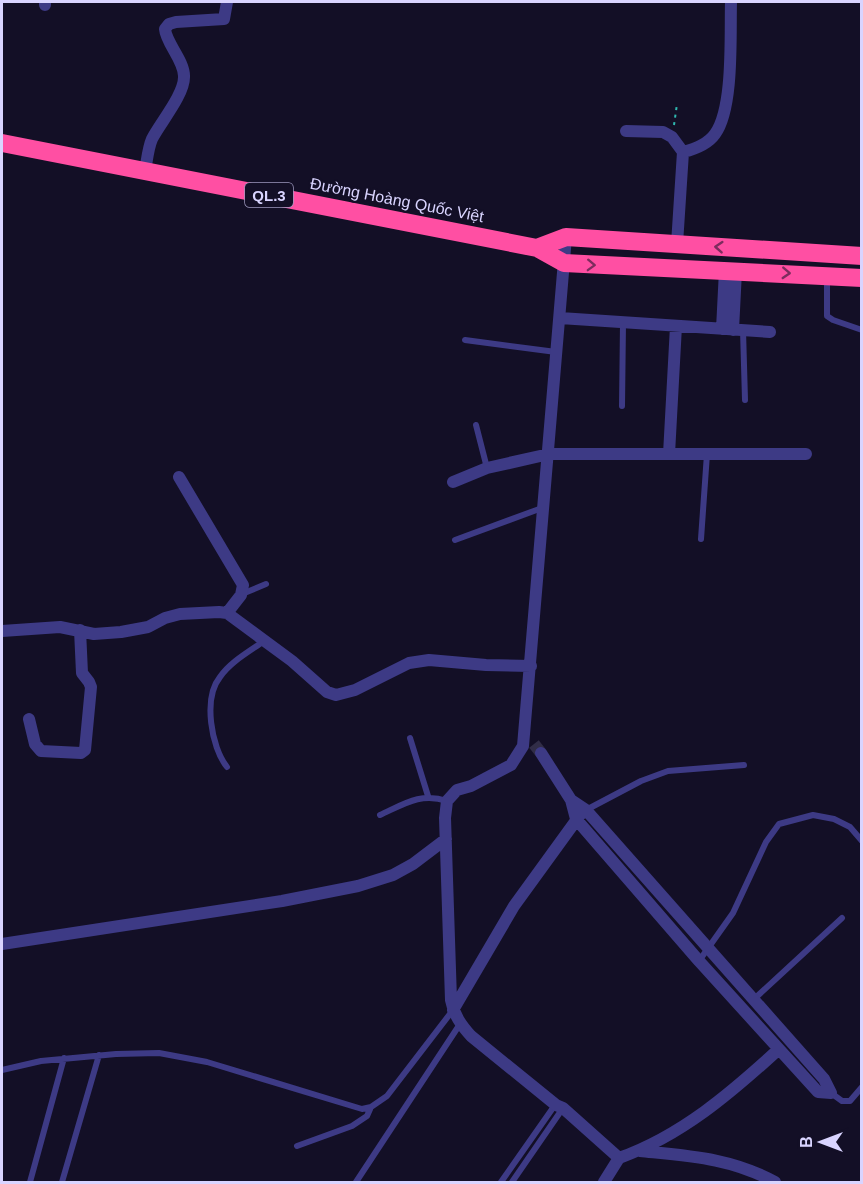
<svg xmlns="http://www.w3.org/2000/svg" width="863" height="1184" viewBox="0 0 863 1184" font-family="Arial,sans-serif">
  <rect width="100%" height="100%" fill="#130f26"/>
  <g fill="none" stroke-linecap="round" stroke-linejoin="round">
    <path stroke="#312d47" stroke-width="12" stroke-dasharray="12 6" stroke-linecap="butt" d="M 534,744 L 541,753"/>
    <path stroke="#2fb8b0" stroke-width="2" stroke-dasharray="3 4.5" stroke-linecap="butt" d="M 674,125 L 677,104"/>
    <path stroke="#3d3a85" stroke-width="6" d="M 827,279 L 827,316 L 833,320 L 862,330
      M 743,330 L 745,400
      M 465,340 L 556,352
      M 622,406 L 623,323
      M 476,425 L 487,468
      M 701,539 L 707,454
      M 455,540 L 542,508
      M 242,594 L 266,584
      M 410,738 L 428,796
      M 227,767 C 211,747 203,698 220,677 C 230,662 250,651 264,641
      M 586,810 L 641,781 L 668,771 L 744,765
      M 380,815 C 404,804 421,792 447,801
      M 699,961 L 733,913 L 766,842 L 779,824 L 813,815 L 834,819 L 850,827 L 862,841
      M 752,1001 L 842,918
      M 2,1070 L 41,1061 L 116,1054 L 159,1053 L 207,1062 L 362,1109 L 371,1107 L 387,1096 L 453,1010
      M 831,1093 L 842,1101 L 850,1101 L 862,1087
      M 297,1146 L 352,1126 L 367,1116 L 371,1107
      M 30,1182 L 64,1058
      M 62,1182 L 99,1055
      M 356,1182 L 460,1024
      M 501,1182 L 555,1105
      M 512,1182 L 563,1108"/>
    <path stroke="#3d3a85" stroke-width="12" d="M 45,2 L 45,5
      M 626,131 L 663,132 L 672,137 L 683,152 L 677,244
      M 683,152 C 695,149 708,144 715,134 C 734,108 730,35 731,2
      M 145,171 C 147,161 148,148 152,139 C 160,123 185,94 184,76 C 184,60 166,43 165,29 L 169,24 L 176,22 L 224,19 L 227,2
      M 566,237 L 523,746 L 511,765 L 471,786 L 457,790 L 447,801 L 445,818 L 451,1000 C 454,1015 461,1025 471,1036 L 556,1105 L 563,1108 L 619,1158 L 604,1182
      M 560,318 L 770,332
      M 722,329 L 725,270
      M 733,330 L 736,271
      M 669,454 L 676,326
      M 179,477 L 243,585 L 241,595 L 227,613
      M 453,482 L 487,468 L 549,454 L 806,454
      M 2,631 L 60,627 L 94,634 L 121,632 L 148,627 L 165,618 L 180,614 L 219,612 L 227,613 L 292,661 L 327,692 L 336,695 L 355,690 L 409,663 L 429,660 L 486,665 L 531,666
      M 29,719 L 35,744 L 41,751 L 81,753 L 85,750 L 91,687 L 89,682 L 82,673 L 80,630
      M 541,753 L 571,800
      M 571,800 L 586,810 L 824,1079 L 831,1093 L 818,1092 L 699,961 L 576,819 Z
      M 2,944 L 282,901 L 358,886 L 393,875 L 413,864 L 446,839
      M 453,1010 L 514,906 L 580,815
      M 640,1151 C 690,1156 731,1158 775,1182
      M 619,1158 C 681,1136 731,1093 779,1049"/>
    <path stroke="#ff4fa3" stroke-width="18" d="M 2,143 L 537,248 L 564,263 L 862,278
      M 537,248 L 566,237 L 862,256"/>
  </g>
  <defs><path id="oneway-chevron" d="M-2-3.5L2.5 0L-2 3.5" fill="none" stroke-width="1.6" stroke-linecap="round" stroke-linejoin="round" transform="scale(1.5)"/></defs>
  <g stroke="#7d2c5e">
    <use href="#oneway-chevron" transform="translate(719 247) rotate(-176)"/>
    <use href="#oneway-chevron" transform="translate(591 265) rotate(2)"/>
    <use href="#oneway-chevron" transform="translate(786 273) rotate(3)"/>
  </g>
  <g text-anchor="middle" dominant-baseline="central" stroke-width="4.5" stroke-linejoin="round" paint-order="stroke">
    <rect fill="#130f26" stroke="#9e99be" stroke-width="1.5" x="245" y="183" width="48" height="24" rx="4.5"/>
    <g font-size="15" font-weight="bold" fill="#d9d4ff">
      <text x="269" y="195">QL.3</text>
    </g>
    <g font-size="16" fill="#d9d4ff" stroke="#130f26">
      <text transform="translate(397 200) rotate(11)">Đường Hoàng Quốc Việt</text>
    </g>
  </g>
  <rect width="863" height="1184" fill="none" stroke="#d9d4ff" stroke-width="6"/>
  <g transform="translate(821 1142) rotate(270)" stroke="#130f26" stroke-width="4.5" paint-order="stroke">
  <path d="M0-4.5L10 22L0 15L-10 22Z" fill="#d9d4ff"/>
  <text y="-9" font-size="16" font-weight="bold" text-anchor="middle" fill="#d9d4ff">B</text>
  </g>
</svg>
